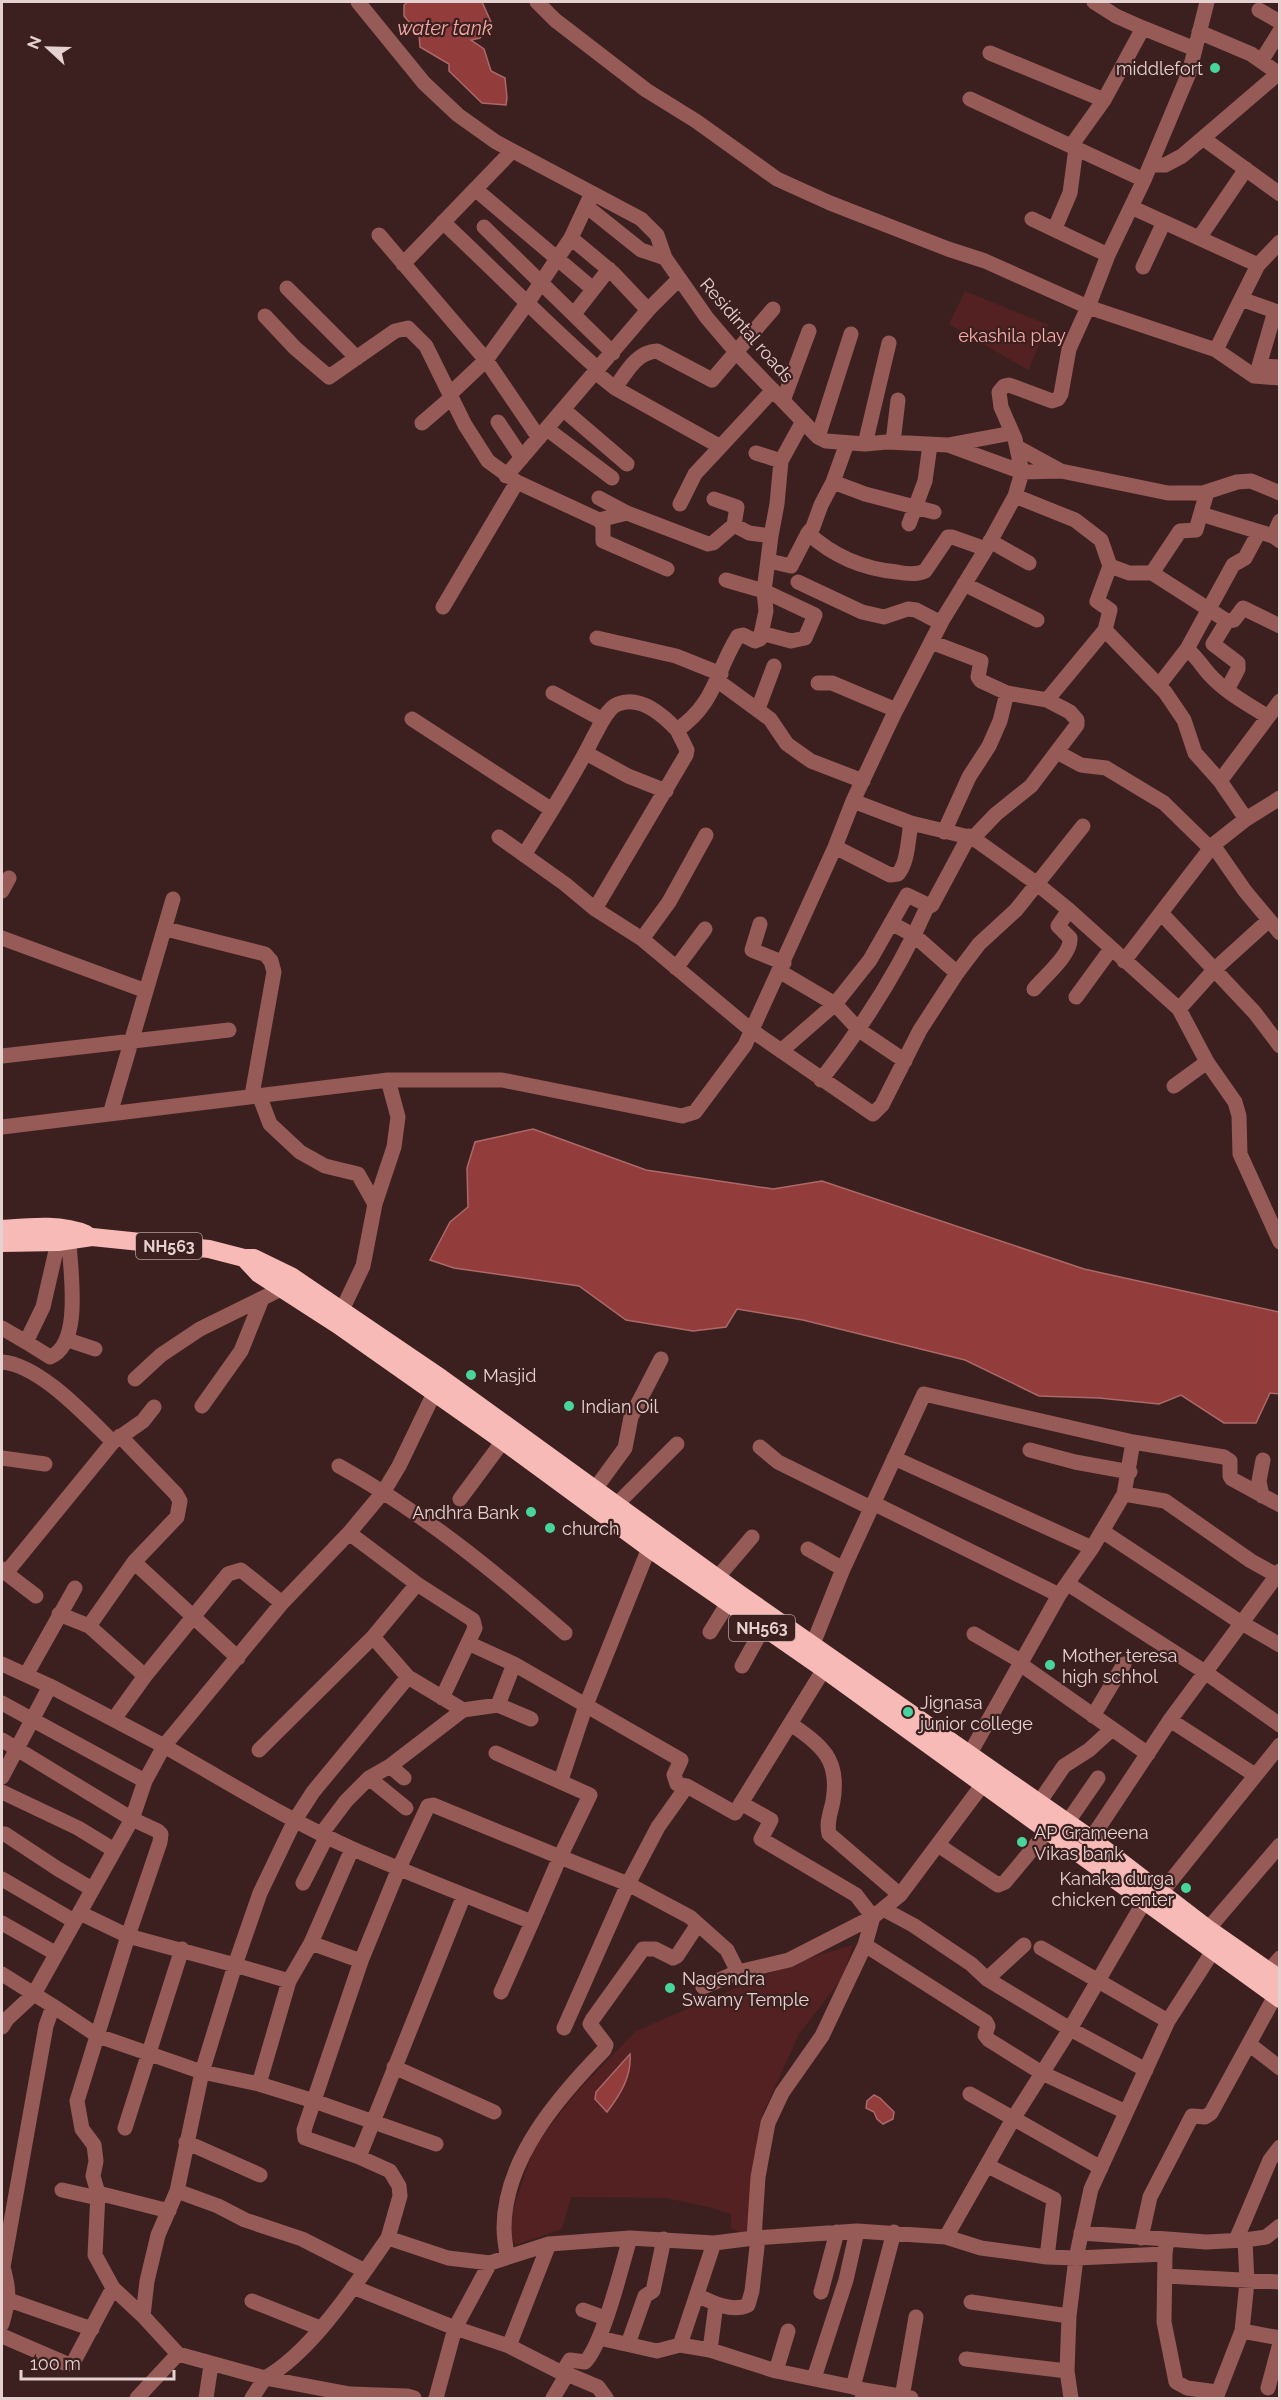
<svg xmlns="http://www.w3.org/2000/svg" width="1281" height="2400" viewBox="0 0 1281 2400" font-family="Raleway,sans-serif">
  <rect width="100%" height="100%" fill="#3c201f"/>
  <path fill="#532121" d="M 965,291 L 1048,325 L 1028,370 L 949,324 Z
    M 853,1945 L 843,1977 L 799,2034 L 763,2113 L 747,2236 L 731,2228 L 731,2214 L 708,2207 L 666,2198 L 571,2197 L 562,2229 L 515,2245 L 508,2224 L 535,2145 L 577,2092 L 636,2031 L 798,1961 Z"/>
  <path fill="#923c3c" stroke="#ab6968" stroke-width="1.5" d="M 408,2 L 482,2 L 491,22 L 480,38 L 471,40 L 484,49 L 491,71 L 505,78 L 507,98 L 506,105 L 482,103 L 449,71 L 449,64 L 420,47 L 419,34 L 404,16 L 404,5 Z
    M 533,1129 L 646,1170 L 773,1189 L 822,1181 L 1084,1269 L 1279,1312 L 1279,1394 L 1270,1393 L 1256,1423 L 1224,1423 L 1181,1395 L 1159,1404 L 1099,1398 L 1039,1396 L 965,1360 L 803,1320 L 737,1309 L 726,1327 L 693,1331 L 626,1320 L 579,1286 L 454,1268 L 430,1260 L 450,1222 L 468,1207 L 467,1168 L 475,1142 Z
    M 630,2054 C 632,2076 620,2095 607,2112 L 595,2099 L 596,2092 Z
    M 874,2095 L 880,2098 L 894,2112 L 893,2119 L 883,2124 L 877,2119 L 874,2112 L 866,2108 L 867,2101 Z"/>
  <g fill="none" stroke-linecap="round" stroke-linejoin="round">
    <path stroke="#965a57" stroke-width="15" d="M 358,2 L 424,83 L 458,115 L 496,142 L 641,219 L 657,235 L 665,258 L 707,318 L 736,352 L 818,437 L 826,441 L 865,444 L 887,442 L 948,445 L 1022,472 L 1061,471 L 1168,493 L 1203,493 L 1237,482 L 1251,481 L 1280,493
      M 537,2 L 555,20 L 646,90 L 696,121 L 777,179 L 830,203 L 948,249 L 985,261 L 1088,307 L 1216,350 L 1254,376 L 1280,378
      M 1259,10 L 1280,22
      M 1143,28 L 1195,49
      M 1199,32 L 1251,54 L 1278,73
      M 990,53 L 1104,100
      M 1262,60 L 1280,31
      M 970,99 L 1144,180
      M 1204,139 L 1280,194
      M 1071,146 L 1104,100 L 1143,28 L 1116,16 L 1094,2
      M 1150,165 L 1165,165 L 1182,156 L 1280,72
      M 475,189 L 593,289
      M 586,206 L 641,250 L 665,258
      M 1131,207 L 1258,265 L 1280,242
      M 1032,219 L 1108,255
      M 443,222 C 495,271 545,322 598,369
      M 484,227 L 613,353
      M 1055,228 L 1070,193 L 1076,148
      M 379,235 L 486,360 L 539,438
      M 571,238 L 613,273 L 648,310
      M 1199,238 L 1246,169
      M 403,264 L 512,151
      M 1258,265 L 1241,299 L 1275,311 L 1259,366 L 1280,367
      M 1143,267 L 1164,222
      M 287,288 L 357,358
      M 574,314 L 609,269
      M 265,316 L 295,348 L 329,377 L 395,331 L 408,328 L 426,346 L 465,425 L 488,461 L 517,482 L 599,520 L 627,513 L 708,544 L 713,543 L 734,525 L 749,533 L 771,536 L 777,504 L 781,461 L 803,421
      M 1216,350 L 1241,299
      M 595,372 L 615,388 L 719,446
      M 615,388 C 626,373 636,352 657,351 L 712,380 L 773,309
      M 450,394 L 486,360 L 528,302 L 571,238 L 592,193
      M 783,401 L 809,331
      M 564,410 L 627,464
      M 498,422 L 522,458
      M 422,423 L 451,398
      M 547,429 L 612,478
      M 818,437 L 851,334
      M 893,442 L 898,400
      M 847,443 L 833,482 L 821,505 L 813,527 L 808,533 C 833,556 864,569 897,572 C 907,574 917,575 925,571 L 948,537 L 952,537 L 986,549
      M 865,444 L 889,343
      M 948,445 L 1012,433
      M 1017,447 L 1061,471
      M 756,453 L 781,461
      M 506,476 L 648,310 L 679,279
      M 833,482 L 865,494 L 934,512
      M 1015,496 L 1075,520 L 1101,540 L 1110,566 L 1129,573 L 1152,573 L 1180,531 L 1196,530 L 1207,492
      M 599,498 L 627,513
      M 714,499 L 737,507 L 734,525
      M 680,504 L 695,474 L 773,390
      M 1201,514 L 1273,536 L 1280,541
      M 599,520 L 603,525 L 603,541 L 667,569
      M 909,524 L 925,481 L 930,445
      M 1273,536 L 1280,521
      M 990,541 L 1029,563
      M 769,561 L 791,566 L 808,533
      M 1110,566 L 1097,601 L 1110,610 L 1105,630 L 1165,692 L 1184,720 L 1195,753 L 1220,781 L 1246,819
      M 1152,573 L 1227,621 L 1213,644 L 1238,663 L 1238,669 L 1227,690
      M 726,580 L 764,591 L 815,615 L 805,638 L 791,641 L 761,633
      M 798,582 L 862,612 L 884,617 L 908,609 L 916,610 L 941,623
      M 964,584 L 1037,620
      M 443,607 L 517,482
      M 1227,621 L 1234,620 L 1243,608 L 1280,626
      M 597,638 L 676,656 L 721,674
      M 931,642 L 981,661 L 978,677 L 981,681 L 1007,693 L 1047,700 L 1070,712 L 1077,720 L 1077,725 L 1031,786 L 996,814 L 973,838
      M 1187,649 L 1233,565 L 1245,558 L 1259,532
      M 718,681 L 770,719 L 787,744 L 811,761 L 863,781
      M 818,683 L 832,683 L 896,710
      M 1159,685 L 1187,649 C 1197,657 1201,665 1209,674 C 1225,692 1248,704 1268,717
      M 553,693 L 603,720
      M 1047,700 L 1105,630
      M 758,709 L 774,666
      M 412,719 L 552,810
      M 1057,752 L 1081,765 L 1106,768 L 1164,803 L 1210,848
      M 586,753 L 628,776 L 666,791
      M 1220,781 L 1280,701
      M 853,801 L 911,823 L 973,838 L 1036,883 L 1069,910 L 1179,1009 L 1207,1062 L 1235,1102 L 1239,1116 L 1240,1154 L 1280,1242
      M 944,832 L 969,777 L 989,746 L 1000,721 L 1007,693
      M 499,837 L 565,884 L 595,909 L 642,939 L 751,1030 L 873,1114 L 882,1105 L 920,1030 L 957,973 L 979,944 L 1016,910 L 1083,826
      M 1213,845 L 1245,891 L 1280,933
      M 835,847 L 890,875 L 898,874 C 908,862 908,839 911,823
      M 524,855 C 548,816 574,777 594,736 C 600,726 607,708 618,704 C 640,695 663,715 677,730
      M 2,891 L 9,878
      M 595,909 L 686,755 L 687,750 L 677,730 C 716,703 715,673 738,636 L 743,635 L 755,641 L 760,639 L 766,611 L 764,591 L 771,536
      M 1161,913 L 1255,1013 L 1280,1046
      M 891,923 L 915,936 L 957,973
      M 760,924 L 752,950 L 784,963
      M 166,929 L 265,954 L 271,961 L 274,972 L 252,1095
      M 2,938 L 146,991
      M 642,939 L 669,902 L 706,835
      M 1124,961 L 1213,845 L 1246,819 L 1280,798
      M 676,968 L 705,929
      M 779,971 L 835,1004 L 859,1030 L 905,1061
      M 1034,989 C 1044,977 1072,954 1070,938 L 1058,926 L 1069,910
      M 1076,997 L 1111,949
      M 1179,1009 L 1215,969 L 1269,920
      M 781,1051 L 835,1004 L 870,960 L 907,895 L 930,906 L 932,905 L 969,836
      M 2,1056 L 229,1030
      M 821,1080 C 864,1025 900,969 928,905
      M 1174,1086 L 1207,1062
      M 259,1095 L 270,1124 L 300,1152 L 325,1166 L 358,1174 L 375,1204
      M 110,1114 L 173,899
      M 2,1127 L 388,1080 L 502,1080 L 682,1116 L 695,1112 L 745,1045 L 835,847 L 853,801 L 894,714 L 943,619 L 986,549 L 1015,496 L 1022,472 L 1015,439 L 1001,407 L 999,392 L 1004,386 L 1009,385 L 1052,401 L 1058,399 L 1061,394 L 1069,349 L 1088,307 L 1108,255 L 1144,180 L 1189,73 L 1207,2
      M 342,1310 L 363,1266 L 375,1204 L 394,1147 L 398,1117 L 388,1080
      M 2,1328 L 26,1342 L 43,1307 L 58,1242
      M 68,1340 L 95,1349
      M 26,1342 L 50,1357 C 83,1344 70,1270 69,1241
      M 2,1362 C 40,1365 86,1416 113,1442
      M 135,1379 L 161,1355 L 200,1329 L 281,1289
      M 202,1406 L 241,1351 L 262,1299
      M 760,1447 L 778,1462 L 871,1508
      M 1030,1450 L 1075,1462 L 1130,1472
      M 2,1458 L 45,1464
      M 894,1458 L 1092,1548
      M 339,1466 C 422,1512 494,1571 565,1633
      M 595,1489 L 625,1448 L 631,1417 L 661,1359
      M 1124,1494 L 1165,1501 L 1251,1561 L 1280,1577
      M 1262,1496 L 1259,1481 L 1263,1460
      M 460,1499 L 503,1441
      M 616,1505 L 677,1444
      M 869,1511 L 873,1503 L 1059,1595
      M 1102,1531 L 1240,1622 L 1280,1645
      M 349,1533 L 417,1584 L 473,1620 L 475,1628 L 468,1643
      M 808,1549 L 843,1569
      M 134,1562 L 238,1658
      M 2,1569 L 6,1573 L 113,1442 L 143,1421 L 154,1407
      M 6,1573 L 36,1596
      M 717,1578 L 752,1537
      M 1068,1584 L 1205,1672 L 1280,1725
      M 59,1614 L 89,1626 L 134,1562 L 177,1517 L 180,1501 L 176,1494 L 120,1436
      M 89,1626 L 145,1676
      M 710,1632 L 728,1603
      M 974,1634 L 1022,1662
      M 813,1644 L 843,1569 L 924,1394 L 1133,1442
      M 2,1664 L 50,1686 L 164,1746 L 145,1781 L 132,1819 L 34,1994 L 7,2019 L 2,2027
      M 1020,1664 L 1148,1754
      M 742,1666 L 763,1628
      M 26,1675 L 75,1588
      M 442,1698 L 468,1643 L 514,1664 L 681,1760 L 674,1775 L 677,1784 L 687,1786
      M 2,1703 L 145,1781
      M 498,1705 L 514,1664
      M 463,1710 L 498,1705 L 531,1719
      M 1093,1716 L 1124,1664
      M 114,1719 L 145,1676 L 228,1574 L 241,1570 L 282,1603
      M 1170,1720 L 1255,1775
      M 791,1724 C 822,1746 840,1759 833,1801 C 831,1812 826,1822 829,1834 L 900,1895
      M 2,1740 L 132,1819 L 158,1831 L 161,1834 L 160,1842 L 128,1936 L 77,2101 L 82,2129 L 94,2145 L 96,2161 L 93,2176 L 98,2193 L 95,2255 L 113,2288 L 143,2316
      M 259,1750 L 373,1637 L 417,1584
      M 496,1753 L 590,1795 L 560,1857 L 628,1884 L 690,1917 L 727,1950 L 738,1972
      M 969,1755 L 1059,1595 L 1092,1548 L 1124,1494 L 1133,1442 L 1224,1457 L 1230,1461 L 1230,1476 L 1232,1479 L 1280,1505
      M 390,1766 L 404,1778
      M 2,1777 L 50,1686
      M 369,1778 L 406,1808
      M 561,1780 L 586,1705 L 649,1548
      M 2,1792 L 78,1828 L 114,1850
      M 1038,1804 L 1064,1766 L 1089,1750 L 1112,1729
      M 1067,1823 L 1098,1778
      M 322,1833 L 346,1801 L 369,1778 L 390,1766 L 463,1710 L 408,1677
      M 2,1834 L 5,1834 L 58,1869 L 92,1889
      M 1091,1839 L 1170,1720 L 1280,1571
      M 938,1845 L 998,1885 L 1005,1882 L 1055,1822
      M 2,1879 L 74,1921
      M 303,1883 L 327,1836
      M 1161,1893 L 1280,1745
      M 883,1909 L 913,1925 L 971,1964 L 987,1979 L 1070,2029 L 1146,2070
      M 80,1913 L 128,1936 L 235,1965 L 260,1893 L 295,1820 L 313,1792 L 408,1677 L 373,1637
      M 2,1923 L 55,1953
      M 1208,1929 L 1280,1845
      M 311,1943 L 361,1961 L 399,1868 L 428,1806 L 433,1805 L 560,1857 L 532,1922 C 472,1898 412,1875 353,1849 C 288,1820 226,1781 164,1746 L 282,1603 L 349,1533 L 384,1491 L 399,1466 L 439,1383
      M 865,1945 L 986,2022 L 988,2026 L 985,2035 L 989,2040 L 1042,2073 L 1126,2112
      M 1041,1948 L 1168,2021
      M 361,1961 L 304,2130 L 305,2138 L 359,2157 L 390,2171 L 399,2186 L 400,2196 L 388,2238
      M 1269,1971 L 1280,1958
      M 2,1974 L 53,2006 L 46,2026 L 3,2267 C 10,2292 9,2300 2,2324
      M 987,1979 L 1024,1945
      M 703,1987 L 738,1972 L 789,1960 L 873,1917 L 856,1895 L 761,1839 L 771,1820 L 741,1803
      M 501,1992 L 532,1922
      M 53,2006 L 98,2036 L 202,2072 L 259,2084 L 314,2101 L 436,2144
      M 564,2028 L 628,1884 L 658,1827 L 687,1786 L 735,1813 L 824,1669
      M 1249,2044 L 1280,2068
      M 394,2067 L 494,2112
      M 259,2084 L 289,1981 L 311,1943 L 352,1849
      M 970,2094 L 1101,2168
      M 125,2128 L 182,1949
      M 186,2142 L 260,2175
      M 359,2157 L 464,1895
      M 988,2166 L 1054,2199 L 1047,2257
      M 62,2190 L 98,2198
      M 177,2191 L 218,2206 L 245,2220 L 302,2239 L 365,2271
      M 98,2193 L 169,2211
      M 1081,2233 L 1167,2239
      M 946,2237 L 1013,2119 L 1070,2029 L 1145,1900
      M 754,2238 L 758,2177 L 768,2123 L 782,2093 L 822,2036 L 865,1945 L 873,1917 L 900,1895 L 983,1784
      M 1141,2238 L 1150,2197 L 1192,2116 L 1205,2117 L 1211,2113 L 1275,1996
      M 1236,2240 L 1270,2160 L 1280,2147
      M 714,2243 L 680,2345 L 710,2350 L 776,2371 L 853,2387
      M 1165,2254 L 1164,2322 L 1176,2382 L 1187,2388 L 1217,2392
      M 507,2256 C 506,2247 504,2237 504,2228 C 504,2159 559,2096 604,2050 L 606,2045 L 590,2024 L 592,2020 L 643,1949 L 655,1949 L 673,1958 L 677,1956 L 698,1924
      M 1165,2276 L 1280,2282
      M 353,2287 L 455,2328 L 509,2346 L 562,2373 L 570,2360 L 585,2362 C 603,2344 622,2265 630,2238
      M 821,2292 L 837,2232
      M 697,2295 C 711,2302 732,2313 748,2305 L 752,2291 L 758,2238
      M 9,2300 L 92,2329
      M 252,2301 L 320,2328
      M 971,2302 L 1069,2316
      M 583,2310 L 605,2318
      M 1242,2331 L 1280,2338
      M 2,2336 L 67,2364 L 73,2363 L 113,2288
      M 599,2338 L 657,2351 L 680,2345
      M 628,2344 L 645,2296 L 653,2291 L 664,2239
      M 509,2346 L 549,2244
      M 710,2350 L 716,2304
      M 178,2354 L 143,2316 L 147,2281 L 158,2235 L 177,2191 L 202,2072 L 235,1965 L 289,1981
      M 966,2359 L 1067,2371
      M 776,2371 L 788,2331
      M 814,2378 L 846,2280 L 857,2231
      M 1268,2388 L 1280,2343
      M 864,2390 L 911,2398
      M 902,2397 L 916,2317
      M 137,2398 L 178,2354 L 265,2378 C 312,2352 357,2282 388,2238 L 448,2258 L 490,2263 L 549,2244 L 630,2238 L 714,2243 L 754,2238 L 857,2231 L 946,2237 L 981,2248 L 1047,2257 L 1076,2258 L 1165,2254 L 1167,2239 L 1206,2242 L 1245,2240 L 1266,2237 L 1280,2226
      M 206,2398 L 211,2365
      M 252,2398 L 265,2378 L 350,2394 L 407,2396 L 414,2398
      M 436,2398 L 455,2328 L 490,2263
      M 553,2398 L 567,2374 L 598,2387 L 606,2398
      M 862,2398 L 864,2390 L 853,2387 L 894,2232
      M 1071,2398 L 1067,2371 L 1069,2316 L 1076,2258 L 1091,2189 L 1168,2021 L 1213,1951
      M 1216,2398 L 1242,2331 L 1247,2282 L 1245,2240"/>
    <path stroke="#f7bab7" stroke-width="18" d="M 2,1229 C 28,1227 61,1223 86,1234
      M 2,1243 L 58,1242 L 92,1237 L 209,1249 L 244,1258 L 254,1258 L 291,1276 L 441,1378 L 741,1595 L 1091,1839 L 1208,1929 L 1280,1979
      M 244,1258 L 259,1274 L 338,1325 L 503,1441 L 649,1548 L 824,1669 L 1280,1999"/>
  </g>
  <g fill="#48d49d" stroke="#3c201f" stroke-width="2">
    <circle cx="1215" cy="68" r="6"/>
    <circle cx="471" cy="1375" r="6"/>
    <circle cx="569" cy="1406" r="6"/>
    <circle cx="531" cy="1512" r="6"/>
    <circle cx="550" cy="1528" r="6"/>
    <circle cx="1050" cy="1665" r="6"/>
    <circle cx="908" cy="1712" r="6"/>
    <circle cx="1022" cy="1842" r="6"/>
    <circle cx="1186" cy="1888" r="6"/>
    <circle cx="670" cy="1988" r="6"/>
  </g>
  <g text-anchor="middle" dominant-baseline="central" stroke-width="4.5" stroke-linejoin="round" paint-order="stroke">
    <g fill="#3c201f" stroke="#b29d9b" stroke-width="1.5">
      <rect x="136" y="1233" width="66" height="26" rx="4.5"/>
      <rect x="729" y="1615" width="66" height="26" rx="4.5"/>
    </g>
    <g font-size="16" font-weight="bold" fill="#e5d2d0">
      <text x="169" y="1246">NH563</text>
      <text x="762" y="1628">NH563</text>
    </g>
    <g font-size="18" fill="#e5d2d0" stroke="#3c201f" text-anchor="start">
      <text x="1203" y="68" text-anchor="end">middlefort</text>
      <text x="483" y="1375">Masjid</text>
      <text x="581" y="1406">Indian Oil</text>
      <text x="519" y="1512" text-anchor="end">Andhra Bank</text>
      <text x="562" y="1528">church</text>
      <text x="1062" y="1655">Mother teresa<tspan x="1062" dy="21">high schhol</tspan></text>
      <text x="920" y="1702">Jignasa<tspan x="920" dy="21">junior college</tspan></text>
      <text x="1034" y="1832">AP Grameena<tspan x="1034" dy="21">Vikas bank</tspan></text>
      <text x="1174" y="1878" text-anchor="end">Kanaka durga<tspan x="1174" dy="21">chicken center</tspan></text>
      <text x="682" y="1978">Nagendra<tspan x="682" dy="21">Swamy Temple</tspan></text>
    </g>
    <g font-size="18" fill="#e5d2d0" stroke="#3c201f">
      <text transform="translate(747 330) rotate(49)">Residintal roads</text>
    </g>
    <g font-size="18" fill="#f8ada9" stroke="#3c201f">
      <text x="1012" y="335">ekashila play</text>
    </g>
    <g font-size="20" font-style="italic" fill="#f2a8a5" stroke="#3c201f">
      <text x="445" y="28">water tank</text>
    </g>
  </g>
  <rect width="1281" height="2400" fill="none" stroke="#e5d2d0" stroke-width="6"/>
  <g transform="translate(48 48) rotate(292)" stroke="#3c201f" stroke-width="4.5" paint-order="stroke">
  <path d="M0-4.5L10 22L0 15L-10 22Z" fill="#e5d2d0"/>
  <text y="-9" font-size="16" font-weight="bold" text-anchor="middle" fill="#e5d2d0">N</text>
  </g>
  <path d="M21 2370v9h153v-9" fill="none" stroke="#e5d2d0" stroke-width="3"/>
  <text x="30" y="2370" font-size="18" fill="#e5d2d0" stroke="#3c201f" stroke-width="4.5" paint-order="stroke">100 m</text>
</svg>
